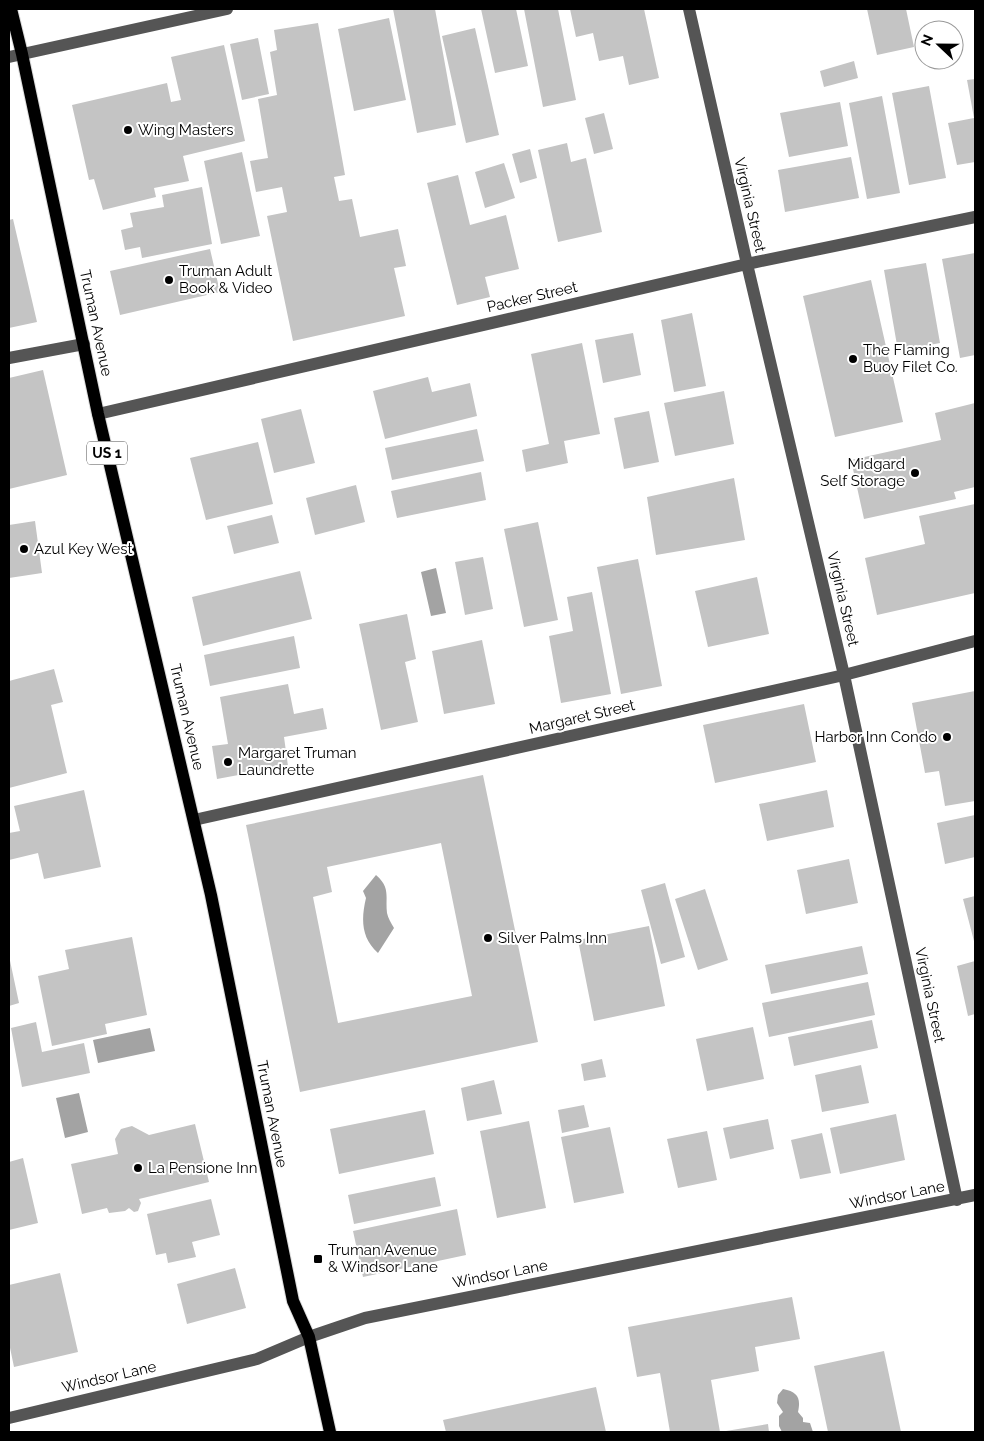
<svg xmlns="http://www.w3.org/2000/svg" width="984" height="1441" viewBox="0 0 984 1441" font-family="Raleway,sans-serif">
  <rect width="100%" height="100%" fill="#fff"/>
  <path fill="#a3a3a3" d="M 436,568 L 446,613 L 431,616 L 421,572 Z
    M 376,875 C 391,888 385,897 387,913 C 388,918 391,923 394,928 L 378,953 C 361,938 361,919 366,898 L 363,891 Z
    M 150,1028 L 155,1051 L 98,1063 L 93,1040 Z
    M 79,1093 L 88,1132 L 65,1138 L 56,1098 Z
    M 783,1389 C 798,1392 801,1398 798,1412 L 803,1418 L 803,1422 L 810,1423 L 813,1432 L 782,1432 L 779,1426 L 779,1416 L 783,1412 L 777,1403 L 778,1395 Z"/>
  <path fill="#c4c4c4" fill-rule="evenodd" d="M 393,9 L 435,9 L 456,125 L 417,133 Z
    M 481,9 L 516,9 L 528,66 L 495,73 Z
    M 524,9 L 558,9 L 576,100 L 543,107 Z
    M 570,9 L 644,9 L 659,78 L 629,85 L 623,56 L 599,61 L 593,33 L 576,37 Z
    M 867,9 L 906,9 L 914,47 L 877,55 Z
    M 389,18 L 406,100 L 354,111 L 338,29 Z
    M 318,23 L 345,175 L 334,177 L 339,201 L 352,199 L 360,237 L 398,229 L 406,266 L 394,268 L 405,316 L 293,341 L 267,216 L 287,212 L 282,187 L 256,192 L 250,161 L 268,158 L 258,99 L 277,95 L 270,52 L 277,50 L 274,30 Z
    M 475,28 L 499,135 L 466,143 L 442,36 Z
    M 258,38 L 269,94 L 242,100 L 230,44 Z
    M 224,45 L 245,141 L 183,156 L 189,181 L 154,188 L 156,197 L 103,210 L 94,179 L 89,180 L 72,105 L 167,83 L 171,102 L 181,100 L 171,57 Z
    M 854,61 L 858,78 L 824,87 L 820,71 Z
    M 975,79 L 975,162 L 957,165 L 948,123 L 974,118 L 967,80 Z
    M 929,86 L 946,178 L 909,185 L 892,93 Z
    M 882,96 L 900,193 L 867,199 L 849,103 Z
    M 840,102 L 848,146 L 789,157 L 780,113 Z
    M 604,113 L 613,149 L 594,154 L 585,118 Z
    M 567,143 L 571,162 L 586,158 L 602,232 L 558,242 L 538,150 Z
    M 530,149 L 537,178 L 520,183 L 512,154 Z
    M 242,152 L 260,236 L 221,244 L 204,161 Z
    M 851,157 L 859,198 L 785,212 L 778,170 Z
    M 504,163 L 515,198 L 485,208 L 475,172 Z
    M 458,175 L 470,225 L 506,215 L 519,269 L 485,277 L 490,297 L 457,305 L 427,183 Z
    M 202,187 L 212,244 L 142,258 L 140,247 L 125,250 L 121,230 L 133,227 L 130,213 L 164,207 L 162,195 Z
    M 13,219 L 37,322 L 9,328 L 9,220 Z
    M 210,249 L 220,292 L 120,315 L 110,271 Z
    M 975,253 L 975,355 L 960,358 L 942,259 Z
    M 926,263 L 940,343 L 898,351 L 884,270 Z
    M 871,280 L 903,422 L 835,437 L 803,296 Z
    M 692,313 L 706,386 L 674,392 L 661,320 Z
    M 633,333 L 641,375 L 603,383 L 595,340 Z
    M 582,343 L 600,434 L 564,441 L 568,463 L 526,472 L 522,450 L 549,444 L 531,354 Z
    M 43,370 L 67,475 L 9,489 L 9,378 Z
    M 428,377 L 432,392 L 470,383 L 477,416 L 385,439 L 373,391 Z
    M 724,391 L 734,444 L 675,456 L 664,403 Z
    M 975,403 L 975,487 L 954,492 L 956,499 L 864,519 L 851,460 L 941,440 L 935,413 Z
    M 301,409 L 315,463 L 274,473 L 261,419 Z
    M 649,411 L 659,462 L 624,469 L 614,418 Z
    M 477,429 L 484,461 L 392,480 L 385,448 Z
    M 258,442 L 273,504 L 206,520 L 190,458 Z
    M 481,472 L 486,500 L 397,518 L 391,491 Z
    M 734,478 L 745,540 L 656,555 L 647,497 Z
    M 356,485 L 365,522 L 315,535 L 306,498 Z
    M 975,504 L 975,593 L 877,615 L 865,558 L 925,544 L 919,516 Z
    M 272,515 L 279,543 L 234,554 L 227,526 Z
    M 35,521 L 42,573 L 9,578 L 9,525 Z
    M 538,522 L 558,620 L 524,627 L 504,529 Z
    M 483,557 L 493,609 L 465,615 L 455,562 Z
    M 638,559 L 662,686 L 621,694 L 597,567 Z
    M 300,571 L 312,619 L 203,646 L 192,597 Z
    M 757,577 L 769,634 L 708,647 L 695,591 Z
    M 592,592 L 611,694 L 561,703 L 549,636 L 573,631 L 567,597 Z
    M 407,614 L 416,659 L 405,662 L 418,722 L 381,730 L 359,624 Z
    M 294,636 L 300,668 L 210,686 L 204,655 Z
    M 482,640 L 495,704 L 444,714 L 432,651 Z
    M 54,669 L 63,702 L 51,705 L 67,773 L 9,788 L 9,681 Z
    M 288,684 L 294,714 L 323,708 L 327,729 L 284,737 L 288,766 L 217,779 L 212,746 L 228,744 L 220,697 Z
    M 975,691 L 975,801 L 945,806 L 939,771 L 925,773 L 912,703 Z
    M 804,704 L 816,762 L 715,783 L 703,725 Z
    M 483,775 L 538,1042 L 300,1092 L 246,825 ZM 441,843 L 472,996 L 338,1023 L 313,897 L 332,892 L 327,867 Z
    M 84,790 L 101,867 L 44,879 L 38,853 L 9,860 L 9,833 L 20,831 L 14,806 Z
    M 827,790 L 834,827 L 767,841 L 759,804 Z
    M 975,815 L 975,857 L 945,864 L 937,823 Z
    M 849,859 L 858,903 L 806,914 L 797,870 Z
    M 665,883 L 685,957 L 661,964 L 641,890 Z
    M 705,889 L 728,960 L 698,970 L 675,899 Z
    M 975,896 L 975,945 L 963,899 Z
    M 649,926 L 665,1006 L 594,1021 L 578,940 Z
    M 132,937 L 147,1015 L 105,1024 L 107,1034 L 52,1046 L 38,976 L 69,969 L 65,950 Z
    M 862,946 L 868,974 L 771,994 L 765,965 Z
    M 9,956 L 19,1003 L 9,1006 Z
    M 975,961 L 975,1014 L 968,1016 L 957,966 Z
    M 868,982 L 875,1015 L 769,1037 L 762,1003 Z
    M 872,1020 L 878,1048 L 794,1066 L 788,1037 Z
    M 36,1022 L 42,1052 L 84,1043 L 90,1073 L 22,1087 L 11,1028 Z
    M 753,1027 L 764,1079 L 707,1091 L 696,1039 Z
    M 602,1059 L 606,1077 L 584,1081 L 581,1064 Z
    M 861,1065 L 869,1103 L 822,1112 L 815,1075 Z
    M 494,1080 L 502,1114 L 467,1121 L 461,1088 Z
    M 584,1105 L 589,1127 L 562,1133 L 558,1110 Z
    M 425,1110 L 434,1154 L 339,1174 L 330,1129 Z
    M 896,1114 L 905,1160 L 840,1174 L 830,1128 Z
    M 768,1119 L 774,1149 L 730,1159 L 723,1128 Z
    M 529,1121 L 546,1208 L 497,1218 L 480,1131 Z
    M 195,1124 L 209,1182 L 139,1199 L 141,1203 L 138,1211 L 134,1212 L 129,1208 L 125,1211 L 109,1213 L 107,1208 L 82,1214 L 71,1164 L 118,1154 L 115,1139 L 121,1129 L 132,1126 L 149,1135 Z
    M 610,1127 L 624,1193 L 574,1203 L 561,1137 Z
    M 707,1131 L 717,1180 L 678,1188 L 667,1139 Z
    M 822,1133 L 831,1173 L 800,1179 L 791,1140 Z
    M 23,1158 L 38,1223 L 9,1230 L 9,1162 Z
    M 435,1177 L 441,1206 L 354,1224 L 348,1195 Z
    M 211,1199 L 220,1235 L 192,1242 L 196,1257 L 168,1263 L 166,1253 L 156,1255 L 147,1214 Z
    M 457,1209 L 466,1255 L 363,1277 L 353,1231 Z
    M 235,1268 L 246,1308 L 187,1324 L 177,1284 Z
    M 60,1273 L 78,1352 L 14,1367 L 9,1343 L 9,1285 Z
    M 792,1297 L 800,1339 L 755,1347 L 759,1371 L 711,1380 L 720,1432 L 670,1432 L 660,1373 L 637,1377 L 628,1327 Z
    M 884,1351 L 901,1432 L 828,1432 L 814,1366 Z
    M 596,1387 L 606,1432 L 446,1432 L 443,1420 Z
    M 768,1424 L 769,1432 L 726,1432 L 726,1431 Z"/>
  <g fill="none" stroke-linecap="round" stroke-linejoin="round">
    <defs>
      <path id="major" d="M 11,9 L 22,54 L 98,414 L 211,895 L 293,1301 L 309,1337 L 330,1432"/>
    </defs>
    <use href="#major" stroke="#dbdbdb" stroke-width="14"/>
    <path stroke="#555" stroke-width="12" d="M 689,9 L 747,264 L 844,675 L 957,1200
      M 9,57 L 227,9
      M 9,358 L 84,344
      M 98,414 L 747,264 L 975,217
      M 194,820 L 844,675 L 975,641
      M 9,1418 L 257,1359 L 309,1337 L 365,1318 L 975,1195"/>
    <use href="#major" stroke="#000" stroke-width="12"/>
  </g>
  <g fill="#000" stroke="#fff" stroke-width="2">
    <circle cx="128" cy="130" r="5"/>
    <circle cx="169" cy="280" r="5"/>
    <circle cx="853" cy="359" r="5"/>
    <circle cx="915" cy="473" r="5"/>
    <circle cx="24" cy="549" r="5"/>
    <circle cx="947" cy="737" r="5"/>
    <circle cx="228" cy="762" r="5"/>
    <circle cx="488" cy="938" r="5"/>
    <circle cx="138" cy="1168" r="5"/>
    <rect x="313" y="1254" width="10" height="10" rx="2.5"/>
  </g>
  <g text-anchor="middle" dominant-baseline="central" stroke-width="4" stroke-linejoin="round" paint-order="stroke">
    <rect fill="#fff" stroke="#4c4c4c" stroke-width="1" x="87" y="441.5" width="40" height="23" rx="4"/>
    <g font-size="14" font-weight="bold" fill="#000">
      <text x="107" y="453">US 1</text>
    </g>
    <g font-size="15" fill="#000" stroke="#fff" text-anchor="start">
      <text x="138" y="130">Wing Masters</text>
      <text x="179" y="271">Truman Adult<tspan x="179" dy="17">Book &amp; Video</tspan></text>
      <text x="863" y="350">The Flaming<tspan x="863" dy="17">Buoy Filet Co.</tspan></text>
      <text x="905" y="464" text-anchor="end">Midgard<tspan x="905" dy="17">Self Storage</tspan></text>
      <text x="34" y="549">Azul Key West</text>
      <text x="937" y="737" text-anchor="end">Harbor Inn Condo</text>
      <text x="238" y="753">Margaret Truman<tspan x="238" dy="17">Laundrette</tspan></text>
      <text x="498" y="938">Silver Palms Inn</text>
      <text x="148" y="1168">La Pensione Inn</text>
      <text x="328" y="1250">Truman Avenue<tspan x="328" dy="17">&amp; Windsor Lane</tspan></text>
    </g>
    <g font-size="15" fill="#000" stroke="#fff">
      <text transform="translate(750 205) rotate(77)">Virginia Street</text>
      <text transform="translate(532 297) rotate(-13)">Packer Street</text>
      <text transform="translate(96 323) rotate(78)">Truman Avenue</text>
      <text transform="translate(843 599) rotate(77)">Virginia Street</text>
      <text transform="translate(187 717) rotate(77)">Truman Avenue</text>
      <text transform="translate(582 717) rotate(-13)">Margaret Street</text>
      <text transform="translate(930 995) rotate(78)">Virginia Street</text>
      <text transform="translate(272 1114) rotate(79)">Truman Avenue</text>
      <text transform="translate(897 1195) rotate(-11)">Windsor Lane</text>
      <text transform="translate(500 1274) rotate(-11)">Windsor Lane</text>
      <text transform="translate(109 1377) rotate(-13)">Windsor Lane</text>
    </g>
  </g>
  <rect width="984" height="1441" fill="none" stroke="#000000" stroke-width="20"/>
  <g transform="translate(939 45) rotate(292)"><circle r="24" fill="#ffffff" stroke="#999999"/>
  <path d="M0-4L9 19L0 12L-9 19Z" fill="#000000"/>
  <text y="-8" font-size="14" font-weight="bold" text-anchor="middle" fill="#000000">N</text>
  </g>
</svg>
